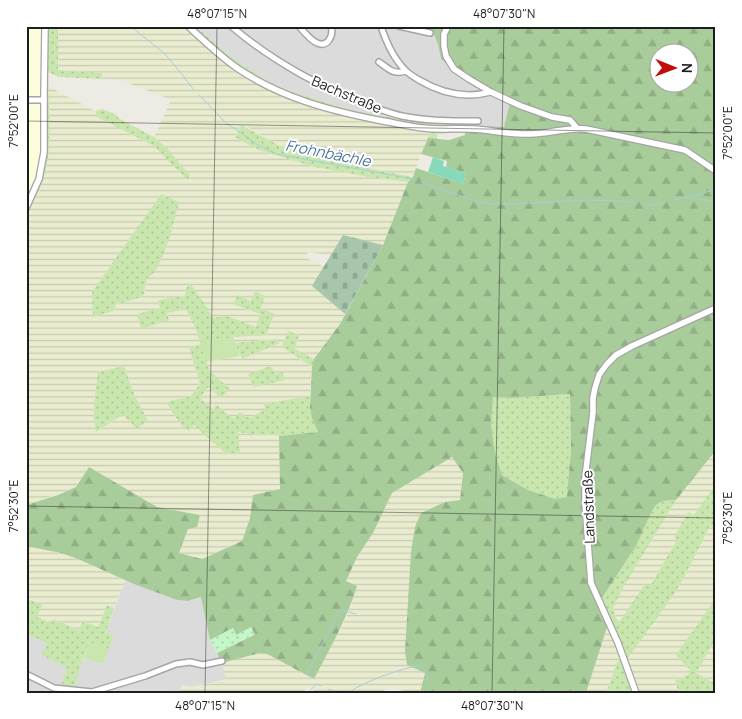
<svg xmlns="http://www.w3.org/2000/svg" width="742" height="719" viewBox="0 0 742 719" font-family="Manrope,sans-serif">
  <defs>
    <pattern id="farmland-rules" width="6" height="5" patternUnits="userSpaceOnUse" patternTransform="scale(1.25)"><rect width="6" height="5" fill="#eaecd0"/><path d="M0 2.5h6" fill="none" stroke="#c8cab2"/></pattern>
    <pattern id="grass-dots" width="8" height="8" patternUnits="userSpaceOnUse" patternTransform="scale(1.25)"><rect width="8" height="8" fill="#c8e6ad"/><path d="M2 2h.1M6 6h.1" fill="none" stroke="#abc594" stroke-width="1.8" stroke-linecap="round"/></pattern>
    <pattern id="forest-firs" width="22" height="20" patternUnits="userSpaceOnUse" patternTransform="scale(1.25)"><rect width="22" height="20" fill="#a9cc9b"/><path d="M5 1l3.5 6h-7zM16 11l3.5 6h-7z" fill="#91af85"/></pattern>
    <pattern id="cemetery-stones" width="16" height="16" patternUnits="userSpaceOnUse" patternTransform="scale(1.25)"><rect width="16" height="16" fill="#a7c6ac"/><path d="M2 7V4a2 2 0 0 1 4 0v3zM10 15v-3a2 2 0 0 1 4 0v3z" fill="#8faa94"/></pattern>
    <pattern id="park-dots" width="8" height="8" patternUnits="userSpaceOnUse" patternTransform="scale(1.25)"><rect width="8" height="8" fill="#c3f6c8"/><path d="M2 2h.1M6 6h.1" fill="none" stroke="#a7d2ab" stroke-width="1.8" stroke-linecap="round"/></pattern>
  </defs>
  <rect width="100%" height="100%" fill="#eeebe4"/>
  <path fill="#dcdbdb" d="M 195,26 L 434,26 L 432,30 L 438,44 L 441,59 L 453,70 L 511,97 L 504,128 L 436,123 L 404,120 L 354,111 L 289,91 L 268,81 L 244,66 L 230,56 Z
    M 125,580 L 177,600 L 188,601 L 202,597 L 210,640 L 222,663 L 227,679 L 192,687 L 182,685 L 180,692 L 172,690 L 171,693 L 26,693 L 26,634 L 47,643 L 67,668 L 72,689 L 84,658 L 103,664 L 114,635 L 106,632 Z"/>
  <path fill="#fdfdde" d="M 26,26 L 43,26 L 43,152 L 39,175 L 26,205 Z"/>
  <path fill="url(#farmland-rules)" fill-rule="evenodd" d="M 58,26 L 184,26 L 204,45 L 237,71 L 275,94 L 309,106 L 342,114 L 384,124 L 430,132 L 421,154 L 413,177 L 328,160 L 280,146 L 242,124 L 235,136 L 259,150 L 315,167 L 369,177 L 408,182 L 383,245 L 343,236 L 331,255 L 308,252 L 306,258 L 324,267 L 312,286 L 345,314 L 340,324 L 314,359 L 295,349 L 299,335 L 288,331 L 291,354 L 312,367 L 310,396 L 263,404 L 267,409 L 250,418 L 245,416 L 234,420 L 218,405 L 213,409 L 200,398 L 208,387 L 230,389 L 212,373 L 210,373 L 206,362 L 240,356 L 242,359 L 276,339 L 235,343 L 233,337 L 269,335 L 267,333 L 261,308 L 265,296 L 255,291 L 251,301 L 233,304 L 260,315 L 256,328 L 227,316 L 214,319 L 186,289 L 185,296 L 158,300 L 161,308 L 169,320 L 167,313 L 187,309 L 196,329 L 201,344 L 189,348 L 200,383 L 191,396 L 166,402 L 181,425 L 194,425 L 258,435 L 273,435 L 279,436 L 280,489 L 253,495 L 250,518 L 242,541 L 202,559 L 179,553 L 188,529 L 200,515 L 157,507 L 89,468 L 76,487 L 58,494 L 26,505 L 26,216 L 40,187 L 47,165 L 49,141 L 48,86 L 95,111 L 99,118 L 154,146 L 187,179 L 166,147 L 154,137 L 171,100 L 121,80 L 102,79 L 102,73 L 58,70 ZM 161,194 L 175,220 L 161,261 L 147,278 L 146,288 L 142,297 L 115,305 L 116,309 L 94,317 L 92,292 ZM 124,366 L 134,394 L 148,421 L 136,429 L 123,414 L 97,431 L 98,372 Z
    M 716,450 L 716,484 L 694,515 L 688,512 L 674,537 L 677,540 L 650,586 L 620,621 L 617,620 L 613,608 L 624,586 L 674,502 Z
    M 452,457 L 463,473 L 460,500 L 445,502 L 421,513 L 425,673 L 420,693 L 413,693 L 391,688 L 377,693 L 311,693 L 314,690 L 310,686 L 302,693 L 171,693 L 172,690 L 180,692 L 182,685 L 192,687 L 226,680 L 222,663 L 260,653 L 267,654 L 314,679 L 345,620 L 352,603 L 357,586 L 346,581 L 357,557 L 373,533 L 392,493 Z
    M 710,525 L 716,529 L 716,599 L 677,655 L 690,670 L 690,672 L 689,674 L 675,681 L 679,693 L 636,693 L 624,662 L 675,593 L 685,575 Z
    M 26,546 L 61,553 L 78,559 L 125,580 L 114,608 L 107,605 L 98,627 L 83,621 L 79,630 L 54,619 L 52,623 L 37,616 L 30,601 L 26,608 Z
    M 609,621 L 621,652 L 606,693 L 586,693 Z
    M 716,638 L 716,684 L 695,673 Z"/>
  <path fill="url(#grass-dots)" d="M 43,26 L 58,26 L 58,70 L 102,73 L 102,79 L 59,77 L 48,72 C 48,104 53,143 45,173 C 41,188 33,202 26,216 L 26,205 L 39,175 L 43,152 Z
    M 184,26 L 195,26 L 230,56 L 244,66 L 268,81 L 289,91 L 354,111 L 404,120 L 465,125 L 465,132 L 437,134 L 437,139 L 428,138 L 430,132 C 405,130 380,123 355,117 C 329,111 300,106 275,94 C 241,79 211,51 184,26 Z
    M 102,109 L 115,114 L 120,119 L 154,137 L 166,147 L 190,175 L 187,180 L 154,146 L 99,118 L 95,111 Z
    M 242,124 L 245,127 L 280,146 L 328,160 L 413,177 L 408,182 L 369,177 L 315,167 L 259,150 L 235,137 Z
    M 161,194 L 179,202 C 175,219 163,271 147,278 L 144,294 L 142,297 L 115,305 L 116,310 L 93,317 L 92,292 Z
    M 190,283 L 214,318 L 227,316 L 256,327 L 260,314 L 233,304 L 238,295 L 251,301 L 255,291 L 265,296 L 261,308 L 274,314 L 267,333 L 270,335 L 234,337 L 200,343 L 196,329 L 186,309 L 167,313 L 169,320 L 141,329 L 137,314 L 160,308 L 158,300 L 185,296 L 186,289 Z
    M 288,331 L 299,335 L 295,349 L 314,359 L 312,367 L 282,347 Z
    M 276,339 L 280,343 L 242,359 L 235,343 Z
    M 201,344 L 210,373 L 212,373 L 230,389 L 221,398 L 208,387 L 200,398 L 213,409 L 217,405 L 234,419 L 240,412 L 245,416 L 250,418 L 266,409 L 263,404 L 310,396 C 310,410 313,420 318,432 L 279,436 L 273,435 L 258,435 L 238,432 L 240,452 L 226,454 L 194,425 L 189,431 L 181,425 L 166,402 L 191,396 L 200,384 L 189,347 Z
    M 124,366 L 134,394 L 148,421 L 136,429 L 123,414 L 96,432 L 94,418 L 94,407 L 98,372 Z
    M 271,366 L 275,374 L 282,371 L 285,380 L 254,387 L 248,374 Z
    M 570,394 L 571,450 L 568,497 L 555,499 L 528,490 L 502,475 L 495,453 L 491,424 L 493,397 L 512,398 Z
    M 716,484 L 716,529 L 710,526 L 685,575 L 675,593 L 625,662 L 636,693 L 606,693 L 621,652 L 600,601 L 636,546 L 652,511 L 656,505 L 662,501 L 676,500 L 624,586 L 613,608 L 617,620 L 620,621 L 645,584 L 650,586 L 677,540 L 674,537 L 688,512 L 694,515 Z
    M 716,598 L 716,638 L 696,673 L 716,684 L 716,693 L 679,693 L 675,681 L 689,674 L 690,670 L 676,655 Z
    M 30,600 L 42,605 L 37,617 L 52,623 L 53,619 L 79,630 L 83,621 L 98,627 L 107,605 L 114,608 L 106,632 L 114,635 L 109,649 L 89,642 L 73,689 L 61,687 L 67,668 L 42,655 L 47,643 L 26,634 L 26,608 Z"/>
  <path fill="url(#forest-firs)" fill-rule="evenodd" d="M 434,26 L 716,26 L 716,450 L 676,500 L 662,501 L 656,505 L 652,511 L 636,546 L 600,601 L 609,621 L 586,693 L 420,693 L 425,673 L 407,665 L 405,651 L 411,552 L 415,527 L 421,513 L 445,502 L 460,500 L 463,473 L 452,457 L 392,493 L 373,533 L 357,557 L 346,581 L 357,586 C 347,619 330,648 314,679 L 267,654 L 260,653 L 222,663 L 217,653 L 254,635 L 236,635 L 233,628 L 210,640 L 201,597 L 188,601 L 177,600 L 134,584 L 78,559 L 61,553 L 26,546 L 26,505 L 58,495 L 76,487 L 89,467 L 157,507 L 200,515 L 197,527 L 188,529 L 179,553 L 202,559 L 242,541 L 250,518 L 253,495 L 280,489 L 279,436 L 318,432 L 312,418 L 310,407 L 312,367 L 314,359 L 340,324 L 383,245 L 408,182 L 413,177 L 416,168 L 463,184 L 466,173 L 446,167 L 447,161 L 421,154 L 428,138 L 449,140 L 465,135 L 465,125 L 504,127 L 511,97 L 453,70 L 441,59 L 438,44 L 432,30 ZM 660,52 L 690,52 L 690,82 L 660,82 ZM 570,394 L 571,450 L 567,497 L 555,499 L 528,490 L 502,475 L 495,453 L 491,424 L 493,397 L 512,398 Z"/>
  <path fill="url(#cemetery-stones)" d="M 343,235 L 383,245 L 345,314 L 312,286 Z"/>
  <path fill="url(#park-dots)" d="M 251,627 L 255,634 L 217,653 L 210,640 L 233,628 L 236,635 Z"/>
  <path fill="#c8e6ad" d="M 233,337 L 240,356 L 206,362 L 200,343 Z
    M 89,642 L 109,649 L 103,664 L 84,658 Z"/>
  <path fill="#86dabb" d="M 433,157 L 444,161 L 443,166 L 466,173 L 463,184 L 428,172 Z"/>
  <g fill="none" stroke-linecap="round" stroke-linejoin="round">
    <path stroke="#a7ceda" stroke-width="1" d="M 131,26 L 140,34 L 164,53 L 181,73 L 194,90
      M 199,95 L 225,122 L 258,145 L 277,154 L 413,179
      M 421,182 L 458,195 L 480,202 L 493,204 L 512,204 L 584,200 L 623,201 L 635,203
      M 690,196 L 700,194 L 716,189
      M 674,200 L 687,197 L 716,202
      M 645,204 L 653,205 L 666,202
      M 314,679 L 307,672 L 324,641 L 340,610 L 342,610 L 356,614
      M 328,689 L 335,691 L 348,692
      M 352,690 C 374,678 397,670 421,665 L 427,674 L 428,683
      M 307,693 L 317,684 L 321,686"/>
    <defs>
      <path id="minor" d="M 231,26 C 272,61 326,91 376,108 C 385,111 393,114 402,116 C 427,121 452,121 478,121
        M 299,26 C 304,32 310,40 317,43 C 328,48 334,35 331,26
        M 381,26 C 386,42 394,59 406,71 C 409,74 414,77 419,80 C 441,93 465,99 491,92
        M 399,26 L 430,33
        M 379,62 C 389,69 393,75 406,71
        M 26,100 L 44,100
        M 26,674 L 54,688 L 92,692 L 145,676 L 176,664 L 190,662 L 203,665 L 222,661"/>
      <path id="tertiary" d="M 188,26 C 204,41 220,56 237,68 C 281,98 331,111 383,121 C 396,123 410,127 424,128 C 440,130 457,128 473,129 C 492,130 511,135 530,134 C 549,134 567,127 586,129 L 685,150 L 716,171
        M 448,26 L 444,34 L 444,46 L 446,56 L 454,69 L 469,79 L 491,92 L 521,106 L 552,117 L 570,120 L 577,128
        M 26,208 L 39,179 L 44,152 L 44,93 L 45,26
        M 636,693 L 618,643 L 591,583 L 585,503 L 585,478 L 593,412 L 593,398 L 595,388 L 599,375 L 607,364 L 616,355 L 632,346 L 716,308"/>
    </defs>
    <use href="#minor" stroke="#a5a5a5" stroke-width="8"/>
    <use href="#tertiary" stroke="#a5a5a5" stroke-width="8"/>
    <use href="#minor" stroke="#fff" stroke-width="5"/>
    <use href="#tertiary" stroke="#fff" stroke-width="5.5"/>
  </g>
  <path fill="none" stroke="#1e1e1e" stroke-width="1" stroke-opacity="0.45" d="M 26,121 L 716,133M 26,506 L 716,518M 205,693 L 217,26M 492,693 L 504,26"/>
  <g text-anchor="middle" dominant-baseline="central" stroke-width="4" stroke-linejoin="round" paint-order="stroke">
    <g font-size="14" fill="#1e1e1e" stroke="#fff">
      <text transform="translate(347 94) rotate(23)">Bachstraße</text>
      <text transform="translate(588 507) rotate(-92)">Landstraße</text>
    </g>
    <g font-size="15" font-style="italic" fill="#4c76a1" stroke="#fff">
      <text transform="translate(328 153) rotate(11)">Frohnbächle</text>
    </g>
  </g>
  <rect width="742" height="719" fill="none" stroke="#ffffff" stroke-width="55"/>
  <g transform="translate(674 68) rotate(91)"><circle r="24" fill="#ffffff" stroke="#a5a5a5"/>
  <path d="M0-4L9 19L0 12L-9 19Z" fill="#c10d0a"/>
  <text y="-8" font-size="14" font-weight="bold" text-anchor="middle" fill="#1e1e1e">N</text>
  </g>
  <rect x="28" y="28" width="686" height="664" fill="none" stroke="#1e1e1e" stroke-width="2"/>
  <g font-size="12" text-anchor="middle" fill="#1e1e1e">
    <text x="217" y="18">48°07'15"N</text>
    <text x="504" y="18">48°07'30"N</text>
    <text transform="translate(14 121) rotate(-90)" y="4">7°52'00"E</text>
    <text transform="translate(728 133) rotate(-90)" y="4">7°52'00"E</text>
    <text transform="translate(14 506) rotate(-90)" y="4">7°52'30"E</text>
    <text transform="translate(728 518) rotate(-90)" y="4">7°52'30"E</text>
    <text x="205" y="710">48°07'15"N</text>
    <text x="492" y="710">48°07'30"N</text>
  </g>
</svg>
